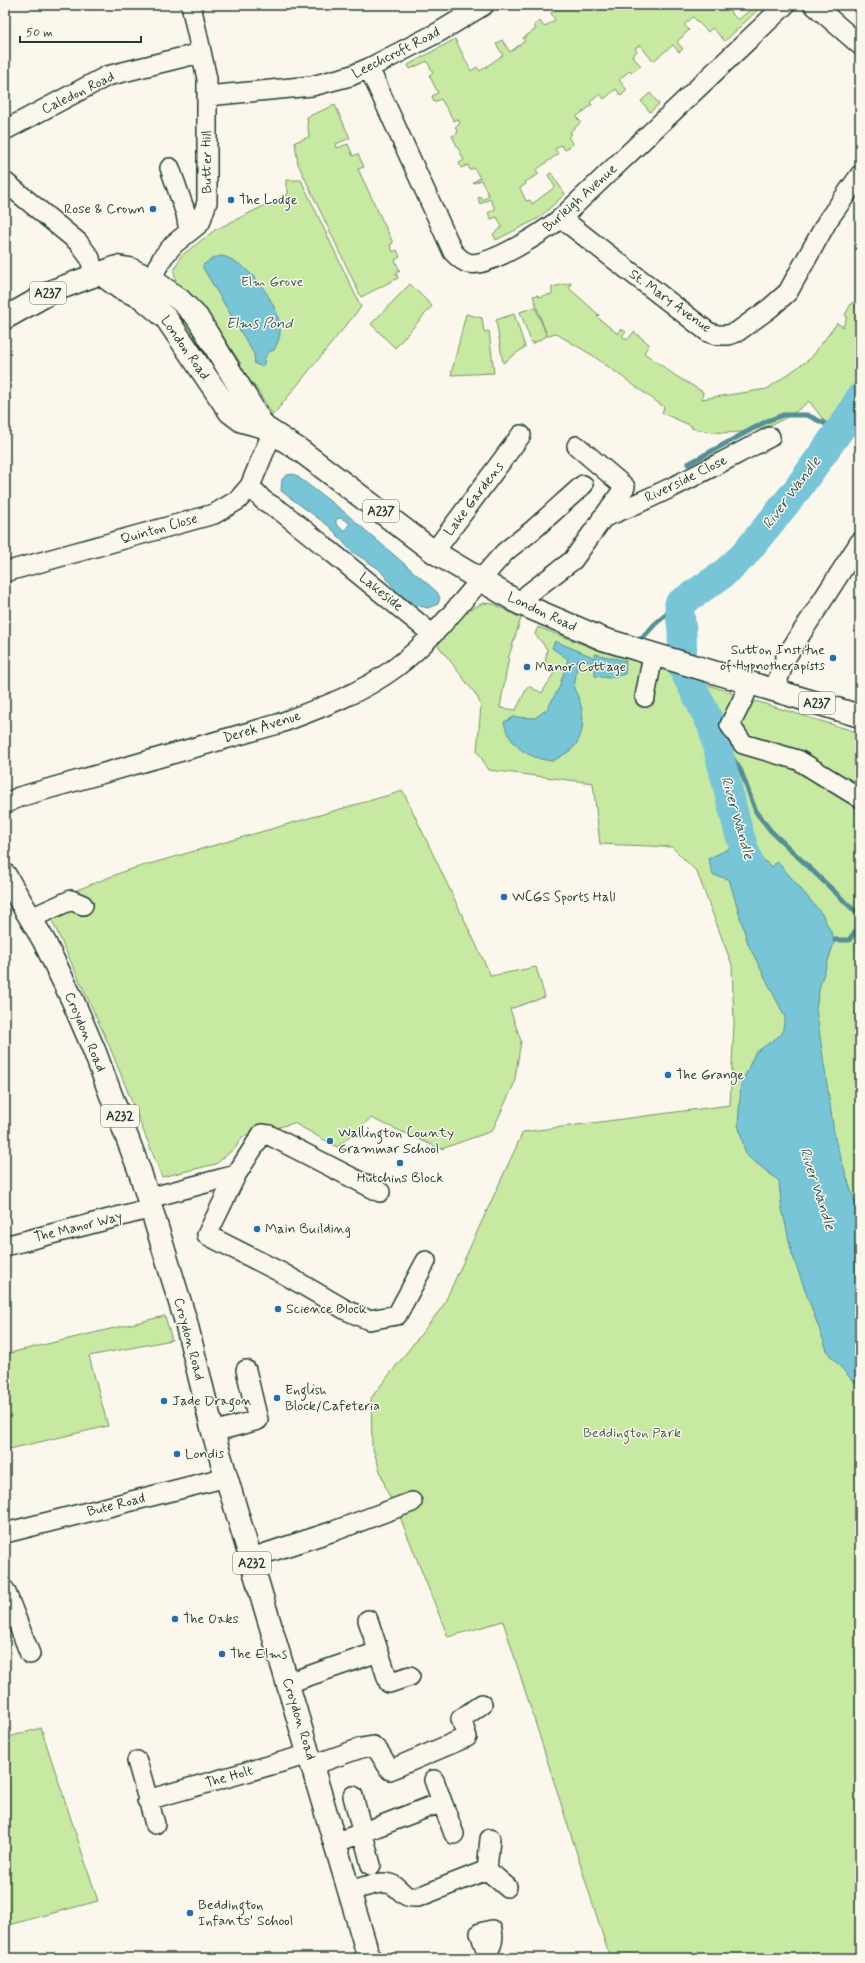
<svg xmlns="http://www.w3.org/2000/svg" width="865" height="1963" viewBox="0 0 865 1963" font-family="Mynerve,sans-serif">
  <rect width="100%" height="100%" fill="#fbf7ec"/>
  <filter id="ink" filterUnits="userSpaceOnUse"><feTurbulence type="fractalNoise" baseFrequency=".025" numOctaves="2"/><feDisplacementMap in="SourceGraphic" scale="8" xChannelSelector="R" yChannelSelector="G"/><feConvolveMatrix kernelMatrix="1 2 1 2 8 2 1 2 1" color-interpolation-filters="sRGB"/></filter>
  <g filter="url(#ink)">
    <path fill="#c8e9a1" stroke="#74936a" d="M 562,5 L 570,5 L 572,9 L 578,5 L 735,5 L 730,12 L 738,20 L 756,5 L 763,5 L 725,41 L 712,28 L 708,32 L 693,17 L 684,25 L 689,30 L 677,42 L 683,49 L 679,52 L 673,45 L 653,61 L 640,45 L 635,48 L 637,51 L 632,56 L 641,66 L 631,73 L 629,71 L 619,80 L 627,90 L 621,96 L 616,89 L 604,99 L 600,94 L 590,102 L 592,105 L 576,117 L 581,122 L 570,132 L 572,134 L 568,137 L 573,144 L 565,150 L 561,145 L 555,149 L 558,154 L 536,170 L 539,174 L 525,182 L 526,184 L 520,188 L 526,201 L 530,200 L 532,204 L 555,187 L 548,175 L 551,173 L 565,194 L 539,218 L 496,240 L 493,234 L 502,227 L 497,217 L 491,219 L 488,213 L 495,209 L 490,199 L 480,204 L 478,198 L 481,197 L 482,200 L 489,196 L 481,180 L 474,183 L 473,182 L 480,178 L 474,168 L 470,170 L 468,165 L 461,168 L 459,163 L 464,160 L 452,136 L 458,133 L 455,127 L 460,124 L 458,119 L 454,121 L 441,99 L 434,102 L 432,96 L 438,93 L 429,75 L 433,73 L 427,61 L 410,69 L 408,65 L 455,39 L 471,71 L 477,67 L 480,71 L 503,55 L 496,44 L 502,40 L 510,52 L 525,41 L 523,38 L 536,29 L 534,25 L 540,21 L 544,27 L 555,20 L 551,13 Z
      M 650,93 L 659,104 L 650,112 L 641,101 Z
      M 335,105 L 350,138 L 336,144 L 337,148 L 348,144 L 353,156 L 358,154 L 364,167 L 358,169 L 393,243 L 390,245 L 393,252 L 397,250 L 400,257 L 395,260 L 400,271 L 396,273 L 398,278 L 361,297 L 298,164 L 295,142 L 309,137 L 307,117 Z
      M 286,180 L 301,180 L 361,307 L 273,415 L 253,383 L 256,393 L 255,394 L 237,366 L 241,364 L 211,318 L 208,319 L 177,287 L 174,271 L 181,256 L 215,230 L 288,194 L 288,189 L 286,187 Z
      M 571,283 L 569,288 L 599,315 L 597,317 L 618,334 L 621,329 L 626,332 L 622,336 L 627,340 L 634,332 L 649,344 L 644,353 L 676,376 L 703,392 L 702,399 L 767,389 L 811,358 L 837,323 L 843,327 L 847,317 L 845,315 L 852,302 L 860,308 L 860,382 L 829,427 L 809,401 C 776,431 735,439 691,428 L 692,426 L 662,413 L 664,407 L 592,355 L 555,333 L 547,336 L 533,296 L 538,295 L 539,297 L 552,294 L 552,287 Z
      M 410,284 L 432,306 L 395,348 L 371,324 Z
      M 535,307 L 547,336 L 532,344 L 520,312 Z
      M 466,314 L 482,318 L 484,332 L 489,331 L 494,373 L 451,375 Z
      M 514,314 L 525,347 L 503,363 L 496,320 Z
      M 181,315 L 196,330 L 189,335 L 179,319 Z
      M 483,603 L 494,604 L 521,618 L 509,656 L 500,708 L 516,710 L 528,686 L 542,693 L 555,671 L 545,664 L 547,649 L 535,634 L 538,627 L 603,652 L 650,665 L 752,700 L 860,733 L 860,1958 L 610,1958 L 503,1621 L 448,1637 L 400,1517 L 386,1489 L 372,1446 L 371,1398 L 443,1306 L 523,1132 L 730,1105 L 734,1023 L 732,965 L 697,872 L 672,847 L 600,844 L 593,783 L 489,770 L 477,751 L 481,706 L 477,696 L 434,640 L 454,618 Z
      M 403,791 L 491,976 L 536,967 L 545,997 L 510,1009 L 521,1041 L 514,1084 L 492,1131 L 441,1149 L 371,1118 L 337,1147 L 294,1123 L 242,1137 L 236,1147 L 216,1164 L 162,1177 L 109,1045 L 44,903 L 125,871 Z
      M 165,1316 L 172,1340 L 89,1356 L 108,1426 L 5,1450 L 5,1354 Z
      M 41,1728 L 98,1901 L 5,1926 L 5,1738 Z"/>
    <path fill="#79c5d8" stroke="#558f96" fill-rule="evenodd" d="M 222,256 C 249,262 281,305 280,332 C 280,338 277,344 274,350 C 266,353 265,355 264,364 L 261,366 L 255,364 L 254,354 L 203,268 L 203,265 L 213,258 Z
      M 294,474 L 343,511 L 437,592 L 440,598 L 438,604 L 428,608 L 415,605 L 399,594 L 379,569 L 351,551 L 330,527 L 281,491 L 282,479 L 287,475 ZM 341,518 L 350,523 L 344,531 L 336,524 L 336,519 Z
      M 555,641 L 595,658 L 595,654 L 626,661 L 625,674 L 609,678 L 595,676 L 595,663 L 578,660 L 574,689 C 584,704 587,732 574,747 C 570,752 559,757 553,761 C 529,759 509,746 504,722 L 514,717 L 535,718 L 547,709 L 559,688 L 568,659 L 552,648 Z
      M 739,833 L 757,844 L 755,853 L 772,867 L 777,861 L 822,914 L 835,940 L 820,985 L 816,1009 L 835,1139 L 853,1197 L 860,1208 L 860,1384 L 853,1381 L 828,1353 L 792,1254 L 781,1204 L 779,1181 L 746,1155 L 738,1124 L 741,1085 L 755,1053 L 782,1034 L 785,1017 L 748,944 L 729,879 L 713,875 L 708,859 L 736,845 Z"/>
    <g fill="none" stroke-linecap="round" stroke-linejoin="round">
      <path stroke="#558f96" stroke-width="5" d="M 688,464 L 767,421 L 783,415 L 807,415 L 838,430
        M 638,643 L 655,624 L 679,604
        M 712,726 L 741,771 L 756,812 L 771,831 L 860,916
        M 835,940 L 849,940 L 857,929 L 860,915"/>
      <path stroke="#79c5d8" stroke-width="29" d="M 752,871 L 739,833 L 712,726 L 683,669 L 682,631 L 679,604 L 722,575 L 743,556 L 796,491 L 850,415 L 860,397"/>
      <defs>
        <path id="minor" d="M 814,5 L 860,45
          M 369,68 L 453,252 C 458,257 461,261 468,263 C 487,269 545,231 561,218 L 785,5
          M 207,96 L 312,86 L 350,76 L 369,68 L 439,32 L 484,5
          M 5,130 L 107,76 L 200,53
          M 170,168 L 186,214 L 189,231
          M 5,182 L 78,242 L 90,258 L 94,275
          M 561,218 L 708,332 L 717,335 L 728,335 L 737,332 L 770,308 L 788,292 L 828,220 L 860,175
          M 143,292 L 163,257 L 174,244 L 200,223 L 207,202 L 207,79 L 191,5
          M 250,486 L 263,500 L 282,512 L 323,545
          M 602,518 C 660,496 715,465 770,437
          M 329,550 L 432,634
          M 434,552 L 521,435
          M 5,572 L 214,514 L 238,500 L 250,486 L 272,433
          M 521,604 L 528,594 L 573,560 L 625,487 L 577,446
          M 748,682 L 745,695 L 730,725 L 743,744 L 798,760 L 860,798
          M 774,690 L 786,657 L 860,542
          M 645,697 L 653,655
          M 5,804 L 19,797 L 278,724 C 318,709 360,694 395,668 C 438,636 469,591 505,552 C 514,544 525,537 534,529 C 550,515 566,500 583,485
          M 31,918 L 71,900 L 83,905
          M 380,1192 L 269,1135 L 262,1134 L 236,1175 L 207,1235 L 284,1274 L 346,1310 L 369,1320 L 397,1315 L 426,1261
          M 149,1198 L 236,1175
          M 5,1246 L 152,1208
          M 213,1432 L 258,1420 L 246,1370
          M 5,1533 L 227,1477
          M 251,1558 L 334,1531 L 412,1502
          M 5,1590 L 30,1654
          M 368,1620 L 389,1683 L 410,1676
          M 288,1683 L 378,1652
          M 137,1761 L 155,1824
          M 313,1765 L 361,1748 L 373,1746 L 379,1752 L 390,1770 L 467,1737 L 461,1719 L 482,1704
          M 434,1780 L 454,1834
          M 353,1796 L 371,1865
          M 147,1800 L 310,1754
          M 335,1843 L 442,1802
          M 487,1870 L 490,1839
          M 350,1891 C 361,1888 380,1880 391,1884 C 404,1890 400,1898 418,1897 L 487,1870 L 507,1887
          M 487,1952 C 493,1945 494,1939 492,1930 L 480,1933 L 489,1958"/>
        <path id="major" d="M 101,274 L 120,288 L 141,297 L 166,318 L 230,412 L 242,421 L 264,427 L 301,451 L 434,552 L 521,604 L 603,639 L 860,716
          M 5,318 L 55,290 L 117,267 L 130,269 L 151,279 L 180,300 L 197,317 L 264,427"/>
        <path id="highway" d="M 5,875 L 44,941 L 72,999 L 94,1050 L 140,1172 L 186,1322 L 213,1432 L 369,1958"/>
      </defs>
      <use href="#minor" stroke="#1f3d34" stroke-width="22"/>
      <use href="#major" stroke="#1f3d34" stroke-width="25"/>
      <use href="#highway" stroke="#1f3d34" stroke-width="25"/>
      <use href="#minor" stroke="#fbf7ec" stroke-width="19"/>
      <use href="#major" stroke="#fbf7ec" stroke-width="22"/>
      <use href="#highway" stroke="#fbf7ec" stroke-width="22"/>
    </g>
  </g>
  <g fill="#1f6fb2" stroke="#fbf7ec" stroke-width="1.5">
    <circle cx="231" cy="200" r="4"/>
    <circle cx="153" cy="209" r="4"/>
    <circle cx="833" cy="658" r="4"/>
    <circle cx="527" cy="667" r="4"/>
    <circle cx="504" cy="897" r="4"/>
    <circle cx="668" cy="1075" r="4"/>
    <circle cx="330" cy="1141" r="4"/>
    <circle cx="400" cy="1163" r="4"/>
    <circle cx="257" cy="1229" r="4"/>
    <circle cx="278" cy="1309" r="4"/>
    <circle cx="277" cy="1398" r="4"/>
    <circle cx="164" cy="1401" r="4"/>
    <circle cx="177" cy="1454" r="4"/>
    <circle cx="175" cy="1619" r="4"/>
    <circle cx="222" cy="1654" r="4"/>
    <circle cx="190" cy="1913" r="4"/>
  </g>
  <g text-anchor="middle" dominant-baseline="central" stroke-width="3" stroke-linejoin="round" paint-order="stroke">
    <g fill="#fbf7ec" stroke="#61756b" stroke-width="1">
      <rect x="30" y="282" width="36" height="22" rx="3"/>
      <rect x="363" y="500" width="36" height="22" rx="3"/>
      <rect x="799" y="692" width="36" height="22" rx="3"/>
      <rect x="101" y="1105" width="38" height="22" rx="3"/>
      <rect x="233" y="1552" width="38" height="22" rx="3"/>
    </g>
    <g font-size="13" font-weight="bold" fill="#1f3d34">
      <text x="48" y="293">A237</text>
      <text x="381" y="511">A237</text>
      <text x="817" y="703">A237</text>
      <text x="120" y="1116">A232</text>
      <text x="252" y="1563">A232</text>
    </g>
    <g font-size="14" fill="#1f3d34" stroke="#fbf7ec">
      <text transform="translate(396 53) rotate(-27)">Leechcroft Road</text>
      <text transform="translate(78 93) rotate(-26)">Caledon Road</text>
      <text transform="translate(207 162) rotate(-90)">Butter Hill</text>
      <text transform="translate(580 198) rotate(-42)">Burleigh Avenue</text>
      <text transform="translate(670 301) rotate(36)">St. Mary Avenue</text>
      <text transform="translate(185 348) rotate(55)">London Road</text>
      <text transform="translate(686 479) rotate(-26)">Riverside Close</text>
      <text transform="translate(474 499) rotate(-53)">Lake Gardens</text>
      <text transform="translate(159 529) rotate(-16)">Quinton Close</text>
      <text transform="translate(381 592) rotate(39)">Lakeside</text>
      <text transform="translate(542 612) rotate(25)">London Road</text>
      <text transform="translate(262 727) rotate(-17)">Derek Avenue</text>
      <text transform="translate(85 1032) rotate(67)">Croydon Road</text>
      <text transform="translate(78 1227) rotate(-14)">The Manor Way</text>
      <text transform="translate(189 1339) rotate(75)">Croydon Road</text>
      <text transform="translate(116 1505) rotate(-14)">Bute Road</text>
      <text transform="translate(299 1719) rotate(73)">Croydon Road</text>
      <text transform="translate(229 1777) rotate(-16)">The Holt</text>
    </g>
    <g font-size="14" fill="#1f3d34" stroke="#fbf7ec" text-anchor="start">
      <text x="239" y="200">The Lodge</text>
      <text x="145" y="209" text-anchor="end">Rose &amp; Crown</text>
      <text x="825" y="650" text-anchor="end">Sutton Institue<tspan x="825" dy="16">of Hypnotherapists</tspan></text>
      <text x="535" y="667">Manor Cottage</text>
      <text x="512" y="897">WCGS Sports Hall</text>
      <text x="676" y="1075">The Grange</text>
      <text x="338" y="1133">Wallington County<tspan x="338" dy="16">Grammar School</tspan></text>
      <text x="400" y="1178" text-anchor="middle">Hutchins Block</text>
      <text x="265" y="1229">Main Building</text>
      <text x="286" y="1309">Science Block</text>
      <text x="285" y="1390">English<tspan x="285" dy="16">Block/Cafeteria</tspan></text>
      <text x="172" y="1401">Jade Dragon</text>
      <text x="185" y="1454">Londis</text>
      <text x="183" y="1619">The Oaks</text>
      <text x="230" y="1654">The Elms</text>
      <text x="198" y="1905">Beddington<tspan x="198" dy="16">Infants' School</tspan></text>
    </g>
    <g font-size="14" fill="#415f4a" stroke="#fbf7ec">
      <text x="272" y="282">Elm Grove</text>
      <text x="632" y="1433">Beddington Park</text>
    </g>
    <g font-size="15" font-style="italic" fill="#365f5d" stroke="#fbf7ec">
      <text x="259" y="324">Elms Pond</text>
      <text transform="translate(792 493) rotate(-53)">River Wandle</text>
      <text transform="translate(737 818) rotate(74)">River Wandle</text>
      <text transform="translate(817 1189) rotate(72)">River Wandle</text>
    </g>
  </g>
  <rect width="865" height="1963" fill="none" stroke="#fbf7ec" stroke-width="20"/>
  <rect x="10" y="10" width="845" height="1943" fill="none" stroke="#1f3d34" stroke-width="1.5" filter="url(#ink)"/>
  <path d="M20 36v6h121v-6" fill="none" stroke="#1f3d34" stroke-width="2"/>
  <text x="26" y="36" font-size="12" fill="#1f3d34" stroke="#fbf7ec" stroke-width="3" paint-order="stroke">50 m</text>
</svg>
